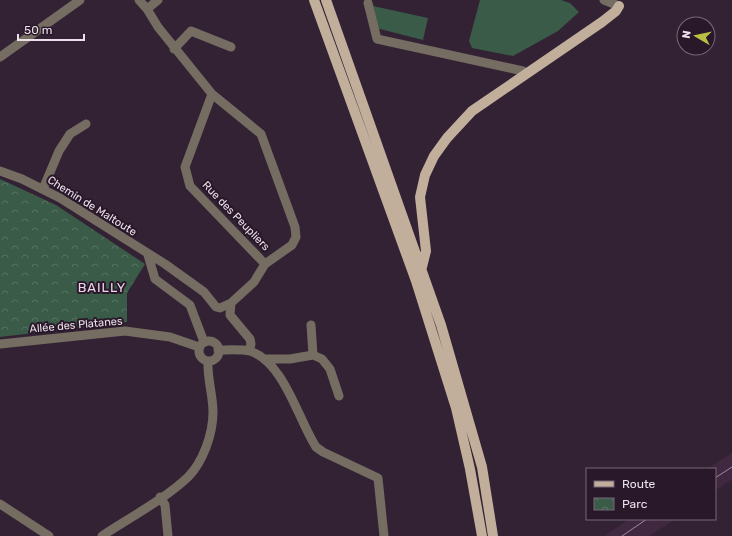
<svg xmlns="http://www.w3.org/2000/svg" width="732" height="536" viewBox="0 0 732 536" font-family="Rubik,sans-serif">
  <defs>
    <pattern id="park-crowns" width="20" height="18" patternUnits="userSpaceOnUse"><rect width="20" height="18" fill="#395b48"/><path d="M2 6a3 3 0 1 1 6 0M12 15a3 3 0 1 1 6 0" fill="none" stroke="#567263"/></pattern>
  </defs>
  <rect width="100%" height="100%" fill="#332234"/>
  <path fill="#402940" d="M 732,453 L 732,479 L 715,491 L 715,469 L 707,469 Z
    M 630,519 L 676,519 L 649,536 L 604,536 Z"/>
  <path fill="#395b48" d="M 480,0 L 561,0 L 570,3 L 579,12 L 558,31 L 513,56 L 472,48 L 469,41 Z
    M 373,6 L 428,18 L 423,40 L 376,28 Z"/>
  <path fill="url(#park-crowns)" d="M 0,179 L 56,205 L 145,264 L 127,293 L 127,322 L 0,337 Z"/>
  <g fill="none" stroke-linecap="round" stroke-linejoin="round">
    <path stroke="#756c62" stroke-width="9" d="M 139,0 L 147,9
      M 604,0 L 619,6
      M 368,3 L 377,39 L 523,71
      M 174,49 L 191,31 L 231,47
      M 0,57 L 80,0
      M 212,94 L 185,167 L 190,186 L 265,264
      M 0,171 L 22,179 L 60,198 L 165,264 L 204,292 L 216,307 L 220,308 L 231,303 L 254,282 L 265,264 L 292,245 L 296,237 L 295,227 L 261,134 L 212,94 L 158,27 L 147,9 L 158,0
      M 43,189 L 59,151 L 70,134 L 86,124
      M 148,255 L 155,279 L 190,305 L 204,342
      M 231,303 L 230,315 L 250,339 L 251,344 L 249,351
      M 311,325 L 313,355
      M199 351a10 10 0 1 1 20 0a10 10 0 1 1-20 0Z
      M 0,344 L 125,331 L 170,337 L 199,347
      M 218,350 C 228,350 240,349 250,351 C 284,362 298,419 316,447 L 323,452 L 378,478 L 384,536
      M 264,359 L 290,359 L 313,355 L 322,359 L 330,369 L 339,396
      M 160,497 L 165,505 L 168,536
      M 0,504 L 49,536
      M 102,536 C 129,518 165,499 188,477 C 203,462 213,434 213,412 C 213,395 207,378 208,361"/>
    <path stroke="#c1ae9b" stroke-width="10" d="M 314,0 L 416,281 L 456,408 L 470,469 L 482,536
      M 326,0 L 441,325 L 482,467 L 493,536
      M 422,267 L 426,251 L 420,197 L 425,175 L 434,156 L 447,138 L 472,111 L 602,22 L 616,11 L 619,6"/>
    <path stroke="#9b8d9b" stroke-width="1" d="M 715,478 L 732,467
      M 622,536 L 647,519"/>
  </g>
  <g text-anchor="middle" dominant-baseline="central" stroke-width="4" stroke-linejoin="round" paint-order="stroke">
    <g font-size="11" fill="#ece0eb" stroke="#291829">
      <text transform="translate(92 206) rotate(32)">Chemin de Maltoute</text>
      <text transform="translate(236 216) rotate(46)">Rue des Peupliers</text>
      <text transform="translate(76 325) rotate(-5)">Allée des Platanes</text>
    </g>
    <g font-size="13" letter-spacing="1" fill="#ebd3ea" stroke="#291829">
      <text x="102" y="287">BAILLY</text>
    </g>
  </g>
  <rect x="586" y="468" width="130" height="52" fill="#291829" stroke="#776877"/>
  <rect x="594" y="481" width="20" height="6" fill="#c1ae9b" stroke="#776877"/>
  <text x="622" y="488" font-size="12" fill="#ece0eb">Route</text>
  <rect x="594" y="498" width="20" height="12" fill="url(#park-crowns)" stroke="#776877"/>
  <text x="622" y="508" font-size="12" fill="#ece0eb">Parc</text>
  <g transform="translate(696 36) rotate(279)"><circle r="19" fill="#291829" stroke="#776877"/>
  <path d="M0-3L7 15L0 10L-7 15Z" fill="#bbc044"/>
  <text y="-6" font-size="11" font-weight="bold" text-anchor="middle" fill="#ece0eb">N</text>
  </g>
  <path d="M18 34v6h66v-6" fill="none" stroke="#ece0eb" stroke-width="2"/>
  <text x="24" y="34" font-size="12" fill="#ece0eb" stroke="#291829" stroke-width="3" paint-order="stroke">50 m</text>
</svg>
